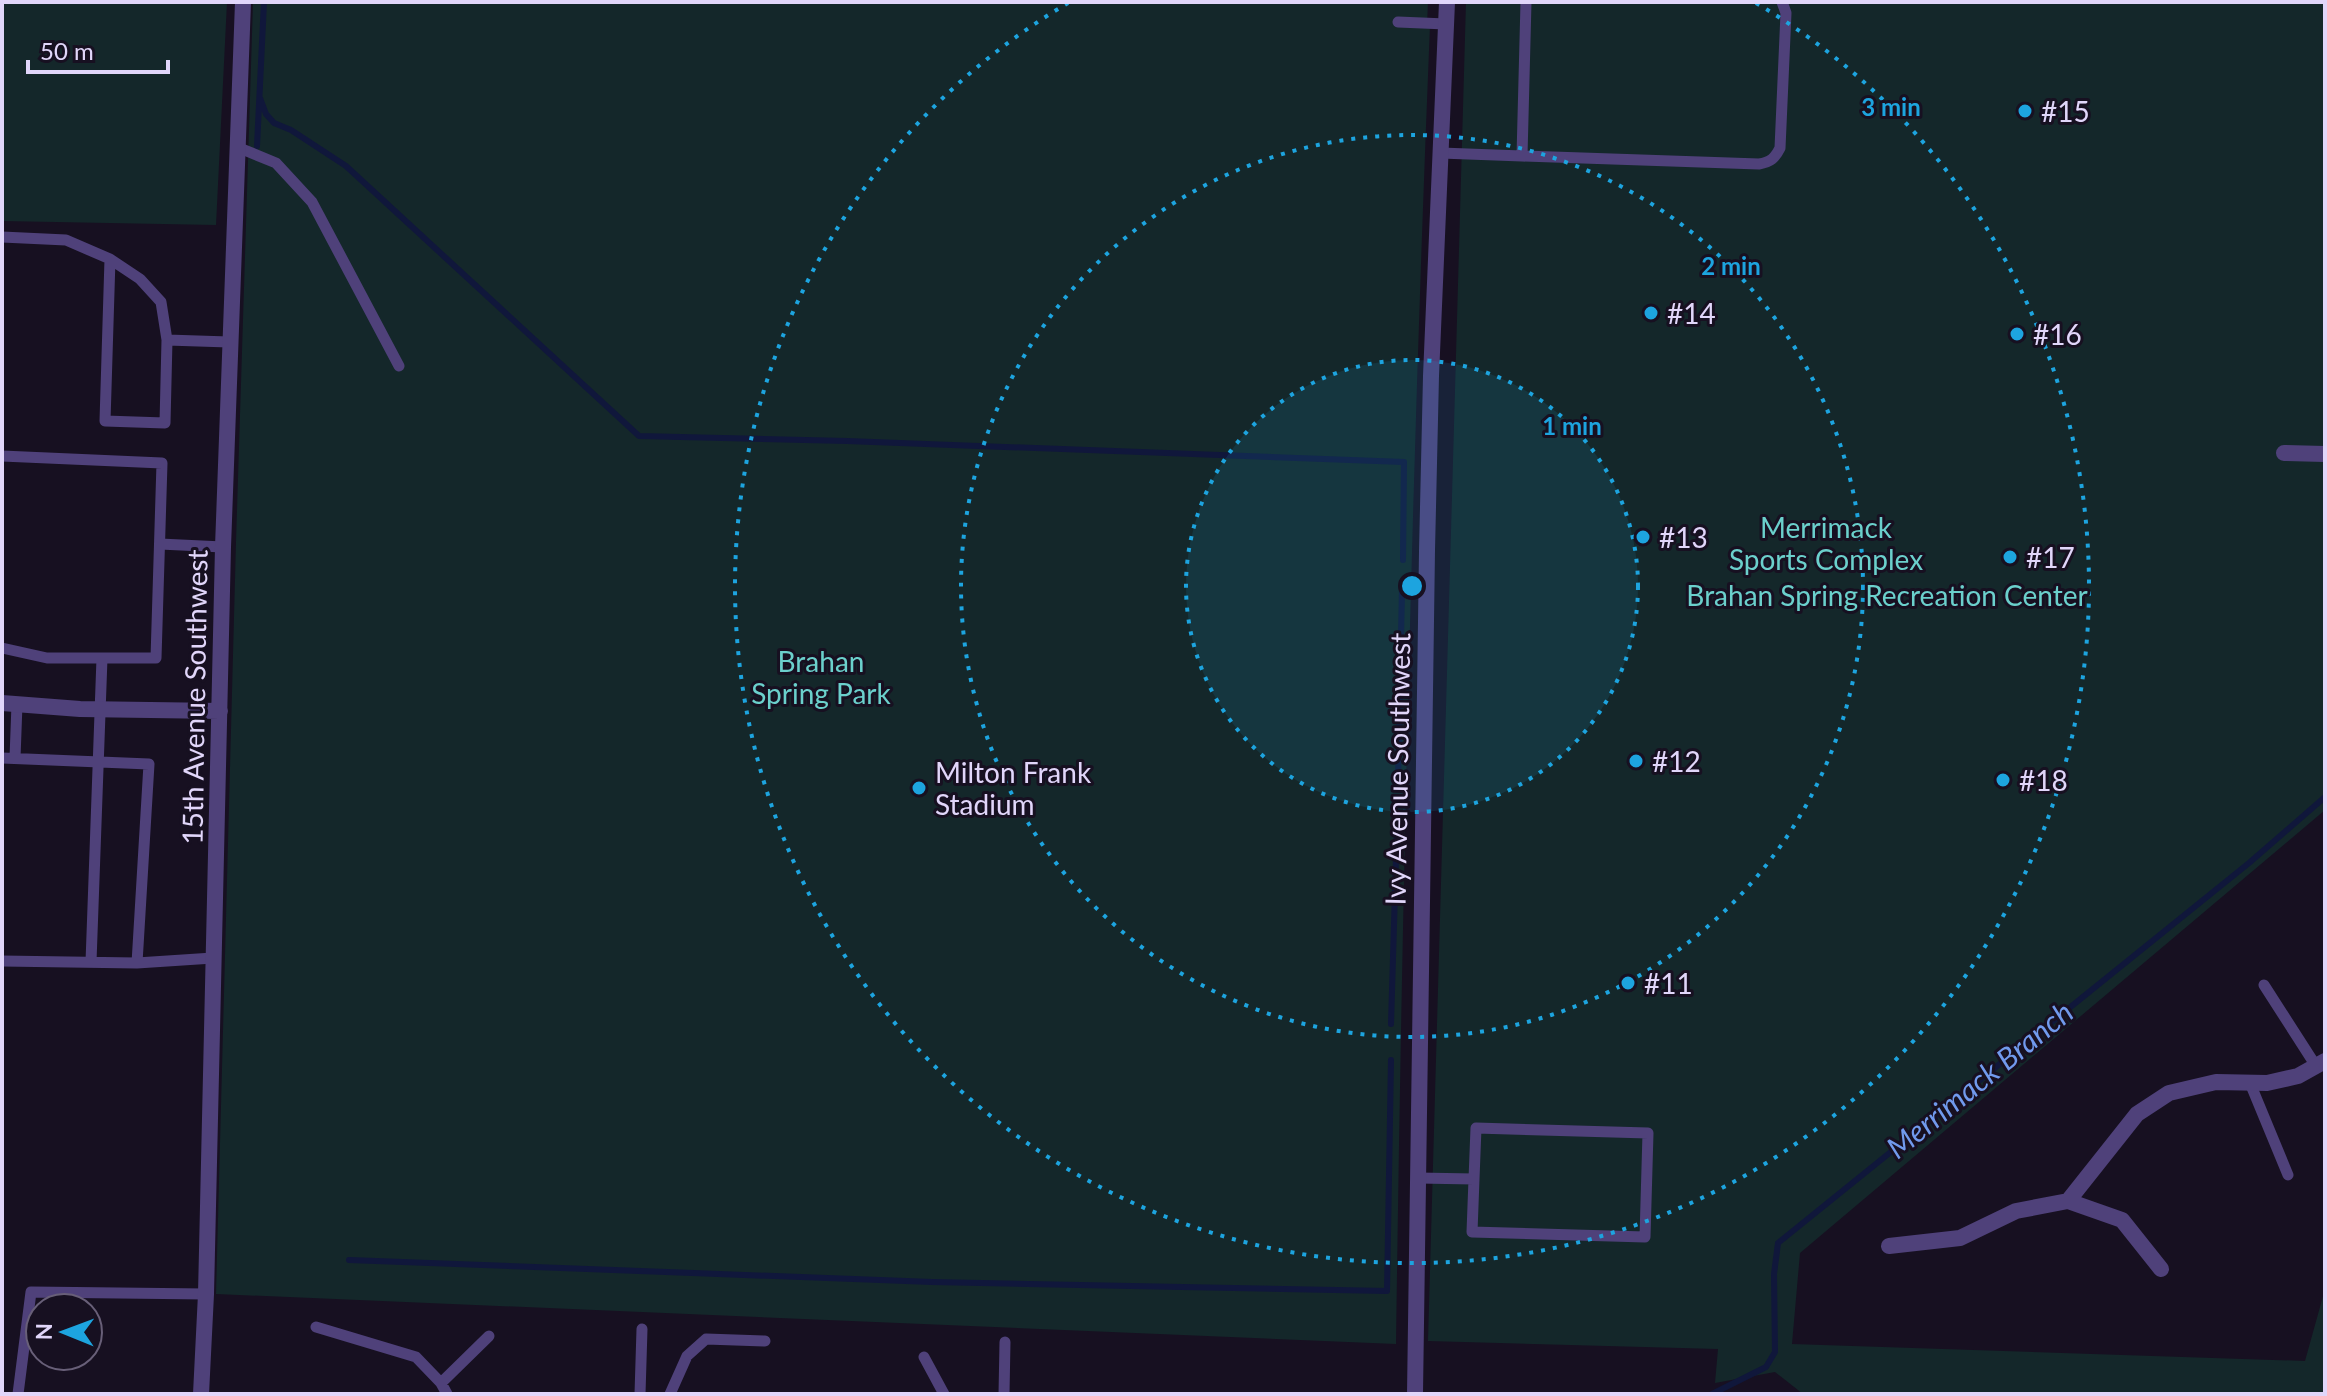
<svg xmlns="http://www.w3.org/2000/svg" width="2327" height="1396" viewBox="0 0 2327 1396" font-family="Lato,sans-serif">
  <rect width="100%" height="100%" fill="#171021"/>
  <path fill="#14272a" d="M 2,2 L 227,2 L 216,225 L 2,221 Z
    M 253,2 L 1428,2 L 1427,25 L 1430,25 C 1412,465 1402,905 1396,1344 L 216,1294 L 236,542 Z
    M 1466,2 L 2325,2 L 2325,810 L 1800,1253 L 1792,1344 L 2305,1361 L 2325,1289 L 2325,1394 L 1803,1394 L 1775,1372 L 1715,1383 L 1718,1349 L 1428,1341 Z"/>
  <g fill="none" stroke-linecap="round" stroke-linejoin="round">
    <path stroke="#10173b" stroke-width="6" d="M 260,98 L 266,114 L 274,123 L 291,130 L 346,166 L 639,436 L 847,441 L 1404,462 L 1403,560
      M 257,146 L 264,2
      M 1398,780 L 1402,590
      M 1391,1024 L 1397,826
      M 349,1260 L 932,1282 L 1387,1291 L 1391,1060
      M 1712,1394 L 1766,1367 L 1775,1352 L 1774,1274 L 1778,1243 L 2249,863 L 2325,797"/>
    <path stroke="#4f417a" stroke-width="11" d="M 1398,22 L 1446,24
      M 237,147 L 276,163 L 312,202 L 399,366
      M 1441,153 L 1522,156 L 1526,2
      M 1522,156 L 1759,164 C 1771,162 1775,158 1780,148 L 1786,13 L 1782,2
      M 2,237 L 66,240 L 110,259 L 140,279 L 161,302 L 167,340 L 229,342
      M 110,259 L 105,421 L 165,423 L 167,340
      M 2,456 L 162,463 L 156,658 L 47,658 L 2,648
      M 160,544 L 223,547
      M 2,758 L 149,764 L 137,963 L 2,961
      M 15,758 L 17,704
      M 91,962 L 102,658
      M 137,963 L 213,958
      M 2264,985 L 2316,1066
      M 2250,1083 L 2288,1175
      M 1418,1178 L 1474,1179 L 1472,1232 L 1645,1237 L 1648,1133 L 1476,1128 L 1474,1179
      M 316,1327 L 416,1357 L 441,1383 L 447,1394
      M 924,1357 L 944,1394
      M 441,1383 L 489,1336
      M 18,1394 L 31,1292 L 206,1294
      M 640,1394 L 642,1329
      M 670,1394 L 687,1356 L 706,1339 L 765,1341
      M 1004,1394 L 1005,1342"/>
    <path stroke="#4f417a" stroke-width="16" d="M 2284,453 L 2325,454
      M 2,703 L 80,709 L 220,711
      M 2068,1201 L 2137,1114 L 2169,1093 L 2216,1082 L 2267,1083 L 2298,1076 L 2325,1061
      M 1889,1246 L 1960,1238 L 2016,1211 L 2068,1201 L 2122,1220 L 2161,1269
      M 201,1394 L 206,1294 L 223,547 L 243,2
      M 1415,1394 L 1427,551 L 1431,376 L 1447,2"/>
  </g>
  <circle cx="1412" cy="586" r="226" fill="#1da4df" fill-opacity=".12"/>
  <g fill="none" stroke="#1da4df" stroke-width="4" stroke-dasharray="4 8">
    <circle cx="1412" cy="586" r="226"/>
    <circle cx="1412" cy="586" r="451"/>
    <path d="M1756 3A677 677 0 1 1 1068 3"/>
  </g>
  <g fill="#1da4df" stroke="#171021" stroke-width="3">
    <circle cx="2025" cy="111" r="8"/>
    <circle cx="1651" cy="313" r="8"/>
    <circle cx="2017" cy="334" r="8"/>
    <circle cx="1643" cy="537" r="8"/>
    <circle cx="2010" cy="557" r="8"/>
    <circle cx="1636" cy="761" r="8"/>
    <circle cx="2003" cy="780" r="8"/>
    <circle cx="919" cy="788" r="8"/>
    <circle cx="1628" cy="983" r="8"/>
  </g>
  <g text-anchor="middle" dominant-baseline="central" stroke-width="6" stroke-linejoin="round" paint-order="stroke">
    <g font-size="28" fill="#e1d6fa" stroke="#171021" text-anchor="start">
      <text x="2041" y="111">#15</text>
      <text x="1667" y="313">#14</text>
      <text x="2033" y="334">#16</text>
      <text x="1659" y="537">#13</text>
      <text x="2026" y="557">#17</text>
      <text x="1652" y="761">#12</text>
      <text x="935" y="772">Milton Frank<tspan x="935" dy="32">Stadium</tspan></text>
      <text x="2019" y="780">#18</text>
      <text x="1644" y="983">#11</text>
    </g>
    <g font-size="28" fill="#6bd0cc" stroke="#171021">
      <text x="1826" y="527">Merrimack<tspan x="1826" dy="32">Sports Complex</tspan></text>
      <text x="1887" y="595">Brahan Spring Recreation Center</text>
      <text x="821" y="661">Brahan<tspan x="821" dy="32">Spring Park</tspan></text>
    </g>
    <g font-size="28" fill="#e1d6fa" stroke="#171021">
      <text transform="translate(194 697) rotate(-89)">15th Avenue Southwest</text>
      <text transform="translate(1397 769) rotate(-89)">Ivy Avenue Southwest</text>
    </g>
    <g font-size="30" font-style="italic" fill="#719aed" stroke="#171021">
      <text transform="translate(1979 1079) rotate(-39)">Merrimack Branch</text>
    </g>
  </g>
  <circle cx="1412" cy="586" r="12" fill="#1da4df" stroke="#171021" stroke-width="4"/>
  <g font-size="24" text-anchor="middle" font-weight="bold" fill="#1da4df" stroke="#171021" stroke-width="6" stroke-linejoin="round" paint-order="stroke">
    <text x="1891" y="116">3 min</text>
    <text x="1731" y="275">2 min</text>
    <text x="1572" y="435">1 min</text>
  </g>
  <rect width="2327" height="1396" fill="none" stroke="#e1d6fa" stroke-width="8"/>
  <g transform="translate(64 1332) rotate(271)"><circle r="38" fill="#171021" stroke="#685f78" stroke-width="2"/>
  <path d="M0-6L14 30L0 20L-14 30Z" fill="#1da4df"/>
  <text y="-12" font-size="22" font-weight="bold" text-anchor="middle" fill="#e1d6fa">N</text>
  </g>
  <path d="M28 60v12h140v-12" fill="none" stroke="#e1d6fa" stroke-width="4"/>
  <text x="40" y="60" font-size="24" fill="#e1d6fa" stroke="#171021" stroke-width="6" paint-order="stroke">50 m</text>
</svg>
